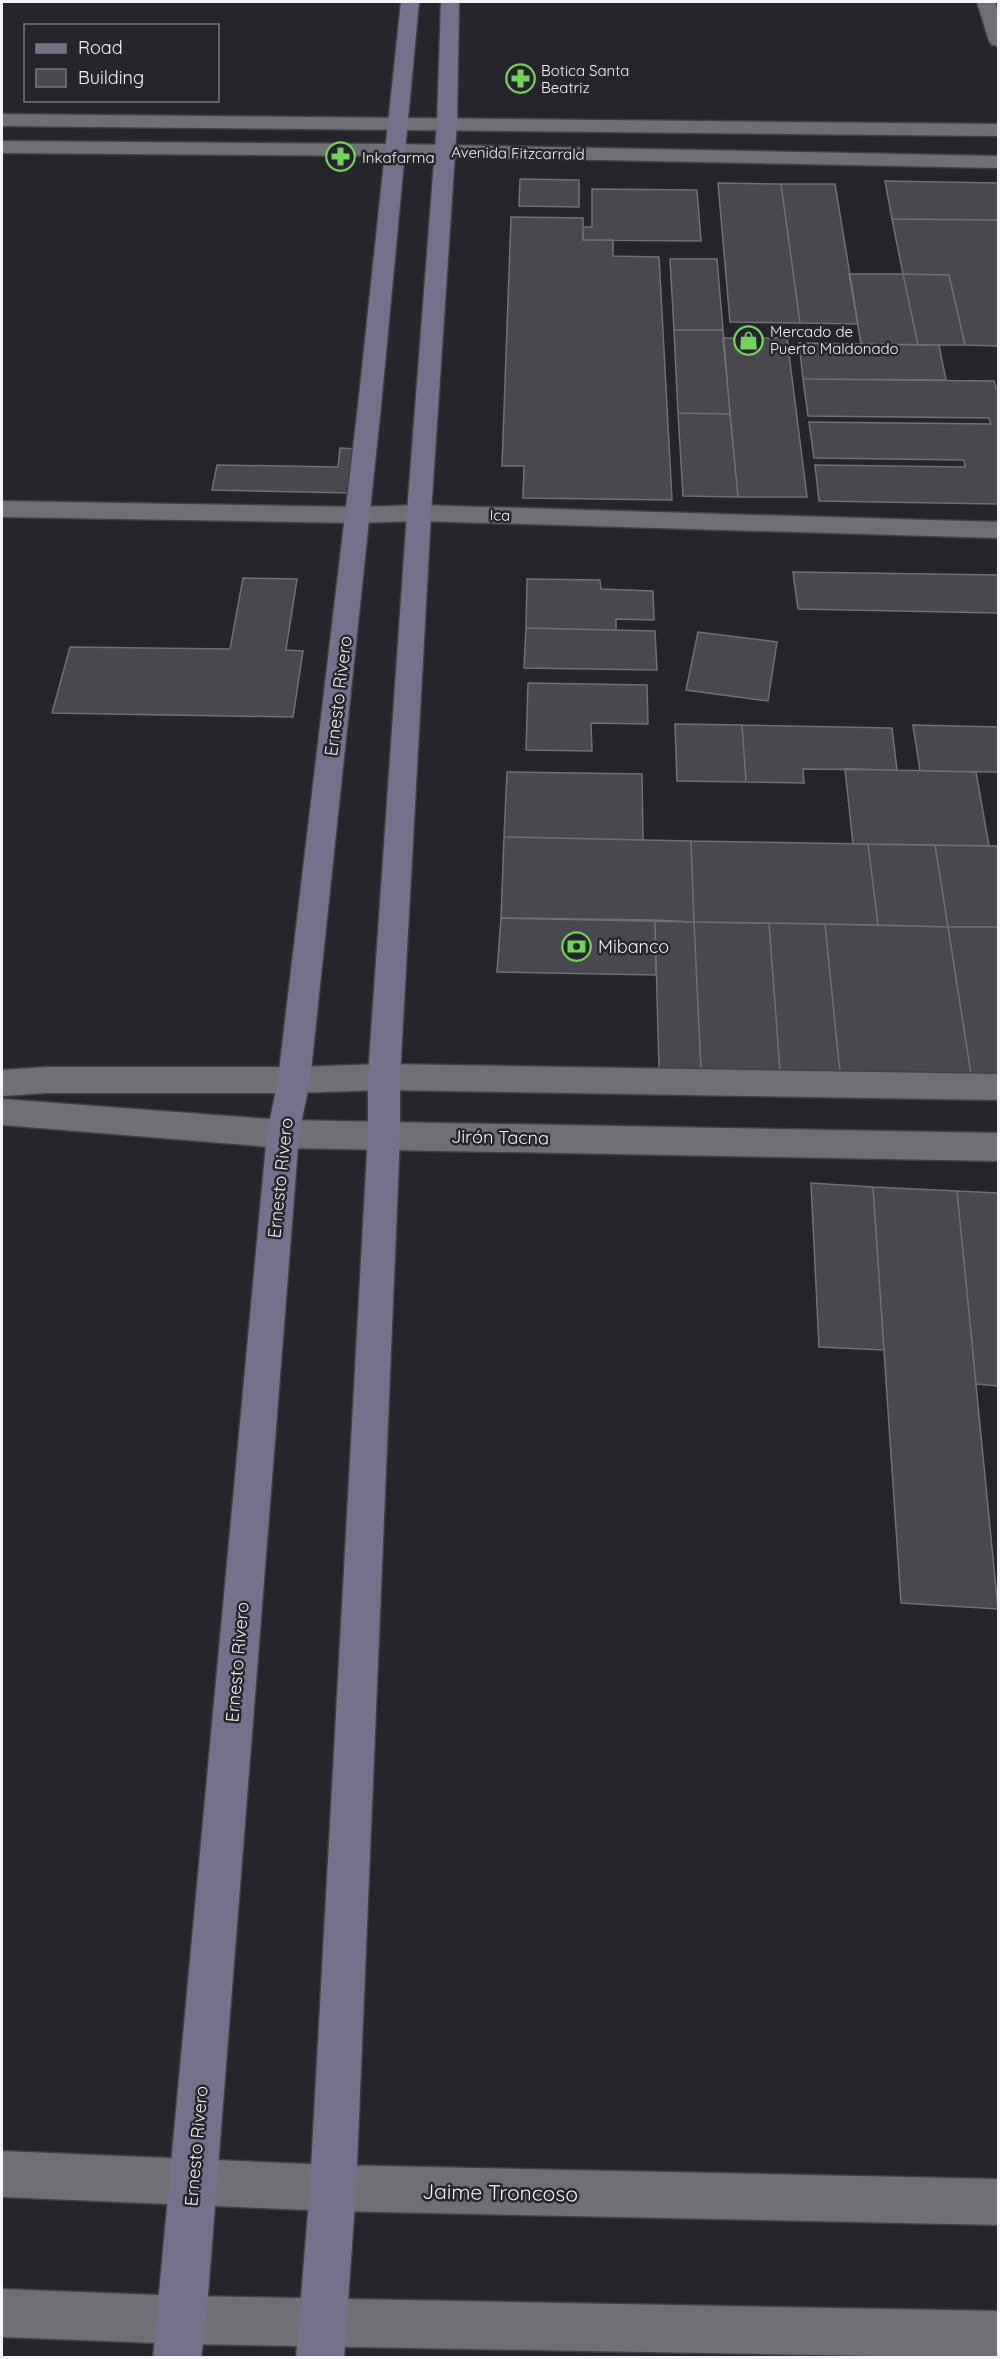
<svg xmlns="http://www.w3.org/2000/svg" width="1000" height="2359" viewBox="0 0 1000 2359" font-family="Quicksand,sans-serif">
  <rect width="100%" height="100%" fill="#25252b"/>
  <path fill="#49484e" stroke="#717077" stroke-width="1.5" d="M 520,179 L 579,180 L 579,207 L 519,206 Z
    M 885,181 L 998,183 L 998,220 L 892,219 Z
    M 718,183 L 781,184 L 800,323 L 730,322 Z
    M 781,184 L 835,184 L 858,324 L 800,323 Z
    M 592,189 L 697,190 L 701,241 L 583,240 L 583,227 L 592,227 Z
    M 511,217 L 583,218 L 583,240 L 613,240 L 613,256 L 659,257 L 672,500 L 523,498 L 524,466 L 502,466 Z
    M 892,219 L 998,220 L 998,346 L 965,345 L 949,275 L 903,274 Z
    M 670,259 L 717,259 L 723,330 L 674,330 Z
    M 849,274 L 903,274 L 918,345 L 861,344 Z
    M 903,274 L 949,275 L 965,345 L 918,345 Z
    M 674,330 L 723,330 L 730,414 L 678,413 Z
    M 723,338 L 787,338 L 807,497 L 738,497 Z
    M 799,343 L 939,345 L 946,380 L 803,379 Z
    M 803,379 L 994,381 L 996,388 L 998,388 L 998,504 L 819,501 L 815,465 L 965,467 L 964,460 L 814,458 L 809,422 L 991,424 L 989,418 L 808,416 Z
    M 678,413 L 730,414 L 738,497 L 683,496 Z
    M 340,448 L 357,449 L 351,493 L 212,490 L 217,465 L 338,467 Z
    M 793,572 L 998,575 L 998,613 L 798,609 Z
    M 243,578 L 297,579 L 286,650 L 303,651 L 293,717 L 52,713 L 70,647 L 230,649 Z
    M 527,579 L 600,580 L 601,589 L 653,591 L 654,620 L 616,619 L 616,630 L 526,628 Z
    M 526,628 L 655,631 L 657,670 L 524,668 Z
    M 698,632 L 777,642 L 768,701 L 686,690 Z
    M 528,683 L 647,685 L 648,724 L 591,723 L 592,751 L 526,750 Z
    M 675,724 L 742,725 L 746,782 L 677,781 Z
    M 742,725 L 892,728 L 897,770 L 803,769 L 804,783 L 746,782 Z
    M 913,725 L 998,727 L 998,772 L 920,771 Z
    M 845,769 L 976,772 L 989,846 L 853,844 Z
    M 507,772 L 642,774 L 643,840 L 504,837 Z
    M 504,837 L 691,841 L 694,922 L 501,918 Z
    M 691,841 L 868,844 L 878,925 L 694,922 Z
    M 868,844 L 935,845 L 948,927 L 878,925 Z
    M 935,845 L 998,846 L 998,927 L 948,927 Z
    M 501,918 L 655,920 L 656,975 L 497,972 Z
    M 655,920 L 694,922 L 701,1069 L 659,1068 Z
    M 694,922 L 769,923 L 780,1071 L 701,1069 Z
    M 769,923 L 825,924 L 840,1072 L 780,1071 Z
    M 825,924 L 948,927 L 971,1074 L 840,1072 Z
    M 948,927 L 998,927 L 998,1075 L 971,1074 Z
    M 811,1183 L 873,1187 L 884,1350 L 819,1347 Z
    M 873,1187 L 957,1191 L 998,1609 L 901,1603 Z
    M 957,1191 L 998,1193 L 998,1386 L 976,1384 Z"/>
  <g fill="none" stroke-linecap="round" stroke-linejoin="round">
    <defs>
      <path id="minor" d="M 977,2 L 995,2 L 998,13 L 998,46 L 992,45 L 989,41 Z
        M 2,501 L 359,507 L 419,505 L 998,522 L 998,538 L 419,521 L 359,523 L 2,517 Z
        M 47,1067 L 294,1067 L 305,1071 L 310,1080 L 305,1089 L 294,1093 L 47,1093 L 2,1096 L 2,1070 Z
        M 2,1099 L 283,1120 L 294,1124 L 299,1134 L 294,1144 L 283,1148 L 2,1125 Z"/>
      <path id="tertiary" d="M 2,114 L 998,124 L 998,136 L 2,126 Z
        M 2,141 L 396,144 L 998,156 L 998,168 L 396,156 L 2,153 Z
        M 384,1064 L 998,1074 L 998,1100 L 384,1090 L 294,1093 L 283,1089 L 278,1080 L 283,1071 L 294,1067 Z
        M 283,1120 L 998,1133 L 998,1161 L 283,1148 L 272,1144 L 267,1134 L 272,1124 Z
        M 2,2151 L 333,2165 L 998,2179 L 998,2225 L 333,2211 L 2,2197 Z
        M 2,2289 L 182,2296 L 998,2311 L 998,2358 L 182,2344 L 2,2337 Z"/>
      <path id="secondary" d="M 401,2 L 419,2 L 381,406 L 310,1080 L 299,1134 L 206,2320 L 201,2358 L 153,2358 L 267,1134 L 278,1080 L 358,406 Z
        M 441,2 L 459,2 L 457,123 L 431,513 L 400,1077 L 400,1134 L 356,2188 L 344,2358 L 296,2358 L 310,2188 L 368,1134 L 368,1077 L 407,513 L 437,123 Z"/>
    </defs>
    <use href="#minor" stroke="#414145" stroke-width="3"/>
    <use href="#tertiary" stroke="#414145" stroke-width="3"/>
    <use href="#secondary" stroke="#414145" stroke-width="3"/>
    <use href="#minor" fill="#6f6f76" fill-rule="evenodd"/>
    <use href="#tertiary" fill="#6f6f76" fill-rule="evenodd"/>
    <use href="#secondary" fill="#75718c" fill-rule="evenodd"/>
  </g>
  <defs>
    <symbol id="pharmacy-ring" viewBox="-11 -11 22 22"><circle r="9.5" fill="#25252b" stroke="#73d25c" stroke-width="1.5"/><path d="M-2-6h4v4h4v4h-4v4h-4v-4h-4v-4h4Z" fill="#73d25c"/></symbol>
    <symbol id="shop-ring" viewBox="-11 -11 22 22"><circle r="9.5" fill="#25252b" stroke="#73d25c" stroke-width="1.5"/><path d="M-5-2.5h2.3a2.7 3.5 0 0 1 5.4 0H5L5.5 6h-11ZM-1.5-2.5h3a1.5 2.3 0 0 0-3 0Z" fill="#73d25c"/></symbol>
    <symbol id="bank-ring" viewBox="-11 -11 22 22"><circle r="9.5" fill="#25252b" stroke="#73d25c" stroke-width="1.5"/><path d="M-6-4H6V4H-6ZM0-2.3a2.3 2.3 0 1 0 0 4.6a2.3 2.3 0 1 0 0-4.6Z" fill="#73d25c"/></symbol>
  </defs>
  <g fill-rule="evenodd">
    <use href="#pharmacy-ring" x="504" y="62" width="33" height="33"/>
    <use href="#pharmacy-ring" x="324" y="140" width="33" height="33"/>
    <use href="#shop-ring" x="732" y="324" width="33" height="33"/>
    <use href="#bank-ring" x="560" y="930" width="33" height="33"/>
  </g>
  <g text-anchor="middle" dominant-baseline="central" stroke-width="5" stroke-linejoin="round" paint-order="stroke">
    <g font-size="15" fill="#f4f4f8" stroke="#25252b" text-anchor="start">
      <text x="541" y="70">Botica Santa<tspan x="541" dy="17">Beatriz</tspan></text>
      <text x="362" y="157">Inkafarma</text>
      <text x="770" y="331">Mercado de<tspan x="770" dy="17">Puerto Maldonado</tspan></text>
    </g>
    <g font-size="15" fill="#f4f4f8" stroke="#25252b">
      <text transform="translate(518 153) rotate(1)">Avenida Fitzcarrald</text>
      <text transform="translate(500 515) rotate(2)">Ica</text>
    </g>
    <g font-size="18" fill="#f4f4f8" stroke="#25252b">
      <text transform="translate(338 696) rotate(-83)">Ernesto Rivero</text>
      <text transform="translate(500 1137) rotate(1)">Jirón Tacna</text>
      <text transform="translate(280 1178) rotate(-84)">Ernesto Rivero</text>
      <text transform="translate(237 1662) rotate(-85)">Ernesto Rivero</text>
      <text transform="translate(196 2146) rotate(-85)">Ernesto Rivero</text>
    </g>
    <g font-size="18" fill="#f4f4f8" stroke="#25252b" text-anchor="start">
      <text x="598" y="946">Mibanco</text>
    </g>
    <g font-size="21" fill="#f4f4f8" stroke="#25252b">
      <text transform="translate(500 2192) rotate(1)">Jaime Troncoso</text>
    </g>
  </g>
  <rect width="1000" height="2359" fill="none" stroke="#f4f4f8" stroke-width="6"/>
  <rect x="24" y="24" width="195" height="78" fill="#25252b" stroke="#78787d" stroke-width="1.5"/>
  <rect x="36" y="44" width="30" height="9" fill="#75718c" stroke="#78787d" stroke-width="1.5"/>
  <text x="78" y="54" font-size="18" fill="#f4f4f8">Road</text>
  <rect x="36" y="69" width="30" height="18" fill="#49484e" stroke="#78787d" stroke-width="1.5"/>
  <text x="78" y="84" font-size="18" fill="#f4f4f8">Building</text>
</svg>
